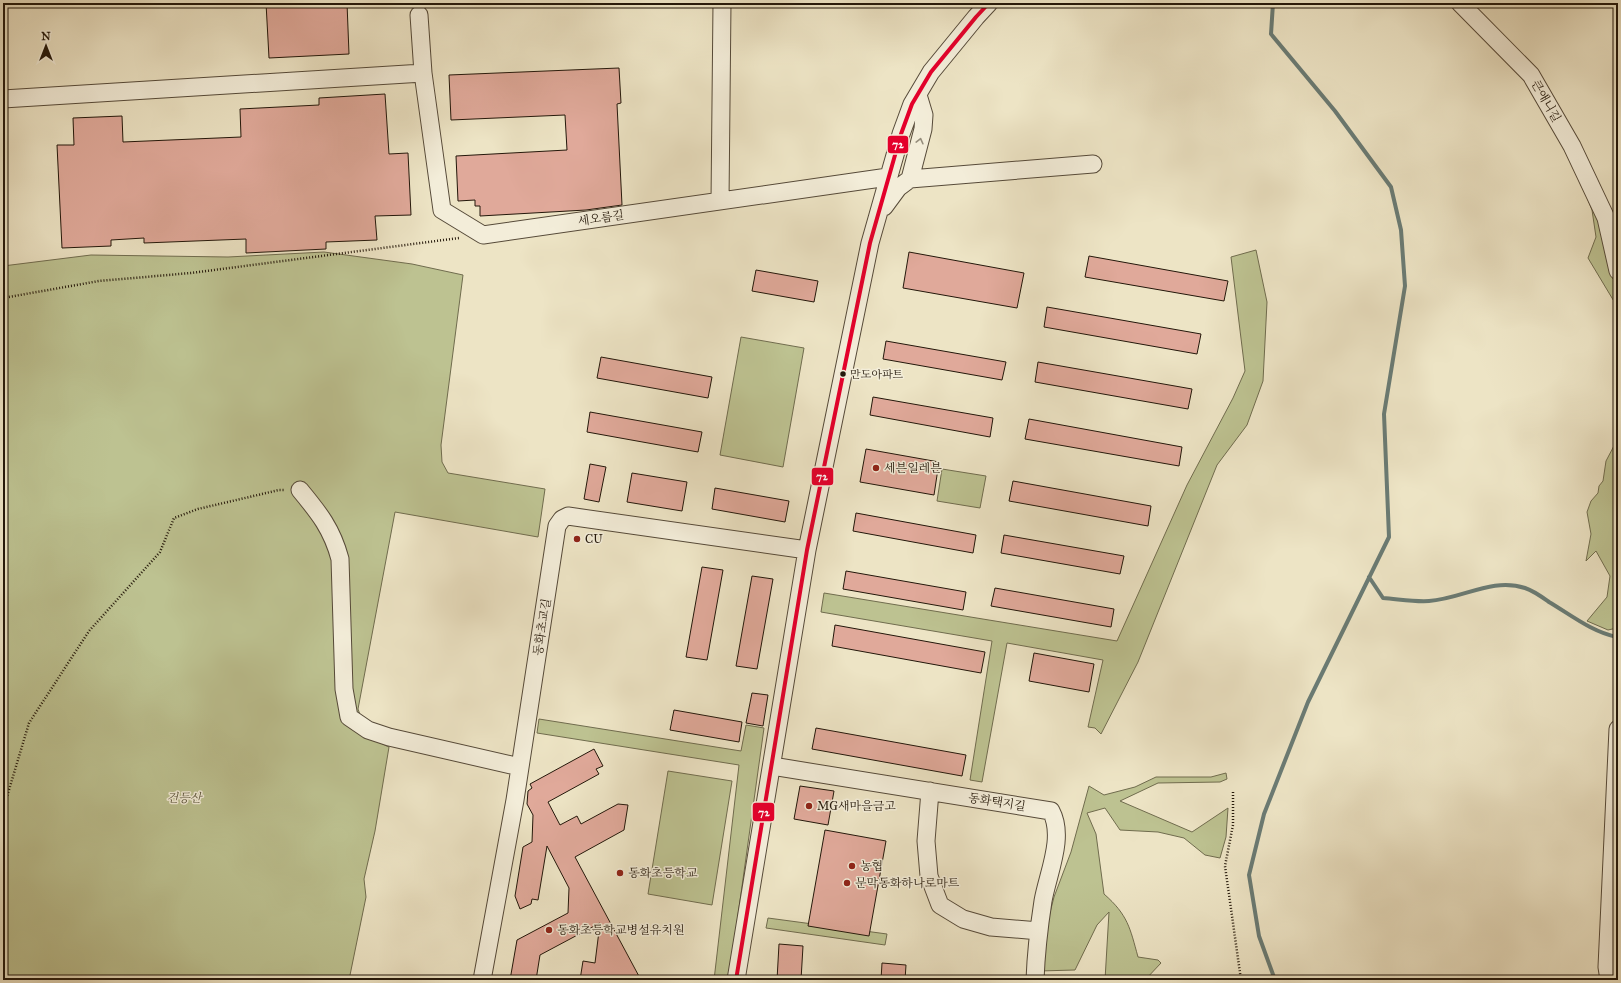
<svg xmlns="http://www.w3.org/2000/svg" width="1621" height="983" viewBox="0 0 1621 983" font-family="'IM FELL Great Primer','Noto Serif KR',serif">
  <rect width="100%" height="100%" fill="#ede4c5"/>
  <filter id="stains"><feTurbulence type="fractalNoise" baseFrequency=".005" numOctaves="4"/><feColorMatrix values="0 0 0 0 .2 0 0 0 0 .09 0 0 0 0 .02 0 0 0 .5 -.17"/></filter>
  <radialGradient id="worn" r=".72"><stop offset=".6" stop-color="#630" stop-opacity="0"/><stop offset="1" stop-color="#630" stop-opacity=".3"/></radialGradient>
  <path fill="#bdc291" stroke="#706c4e" d="M 1579,177 L 1594,187 L 1618,271 L 1618,308 L 1588,258 L 1596,237 L 1592,210 Z
    M 1256,250 L 1267,302 L 1263,381 L 1247,425 L 1217,465 L 1138,662 L 1101,734 L 1095,728 L 1088,727 L 1103,660 L 1007,643 L 982,782 L 970,780 L 992,641 L 821,612 L 824,593 L 1117,641 L 1187,485 L 1233,398 L 1245,371 L 1231,257 Z
    M 324,252 L 412,264 L 463,275 L 441,445 L 442,462 L 448,473 L 545,489 L 538,537 L 395,512 L 358,709 L 363,723 L 353,713 L 350,695 L 348,600 L 343,544 L 329,520 L 300,485 L 292,488 C 307,509 327,531 333,555 C 343,593 331,704 352,726 C 359,734 379,742 389,747 L 375,831 L 364,879 L 366,897 L 349,980 L 3,980 L 3,266 L 91,255 L 228,257 Z
    M 1618,315 L 1618,344 C 1612,333 1613,327 1618,315 Z
    M 741,337 L 804,348 L 783,467 L 720,455 Z
    M 1618,364 L 1618,624 L 1617,628 L 1608,630 L 1587,621 L 1607,597 L 1610,576 L 1596,551 L 1586,561 L 1591,534 L 1587,512 L 1591,501 L 1598,493 L 1599,486 L 1603,481 L 1606,461 L 1616,442 L 1616,370 Z
    M 942,469 L 986,476 L 980,508 L 937,501 Z
    M 539,719 L 741,751 L 746,725 L 764,728 L 729,980 L 714,980 L 739,765 L 537,733 Z
    M 668,771 L 732,781 L 712,905 L 648,894 Z
    M 1226,773 L 1227,779 L 1220,782 L 1158,783 L 1120,801 L 1192,832 L 1228,808 L 1226,837 L 1220,858 L 1205,855 L 1184,838 L 1158,832 L 1120,830 L 1105,808 L 1087,813 L 1096,834 L 1104,894 C 1128,915 1130,928 1138,957 L 1158,960 L 1161,963 L 1145,980 L 1105,980 L 1109,912 L 1097,925 L 1075,970 L 1039,971 L 1044,936 L 1054,897 L 1071,852 L 1089,786 L 1104,795 L 1135,787 L 1156,777 L 1211,777 Z
    M 768,918 L 887,934 L 885,945 L 766,928 Z"/>
  <g fill="none" stroke-linecap="round" stroke-linejoin="round">
    <path stroke="#6a7b74" stroke-width="4" d="M 1273,3 L 1271,34 L 1335,111 L 1391,187 L 1401,230 L 1405,286 L 1384,414 L 1389,537 L 1308,702 L 1264,814 L 1249,875 L 1259,936 L 1275,980
      M 1369,577 L 1383,598 C 1398,599 1414,602 1429,601 C 1462,599 1492,577 1525,588 C 1534,591 1542,597 1549,602 C 1571,615 1592,632 1617,637"/>
  </g>
  <path fill="#e0a99a" stroke="#23170a" d="M 266,3 L 347,3 L 349,54 L 269,58 Z
    M 619,68 L 621,103 L 617,104 L 622,205 L 586,210 L 480,216 L 480,206 L 475,206 L 475,200 L 458,201 L 456,156 L 567,150 L 565,115 L 451,120 L 449,75 Z
    M 385,94 L 389,154 L 408,153 L 411,215 L 375,216 L 377,240 L 326,242 L 326,249 L 246,253 L 246,239 L 144,243 L 144,238 L 111,240 L 111,246 L 62,248 L 57,145 L 74,145 L 73,118 L 122,116 L 123,142 L 241,137 L 240,109 L 319,105 L 319,98 Z
    M 909,252 L 1024,273 L 1017,308 L 903,288 Z
    M 1089,256 L 1228,281 L 1224,301 L 1085,277 Z
    M 756,270 L 818,281 L 814,302 L 752,291 Z
    M 1047,307 L 1201,334 L 1197,354 L 1044,327 Z
    M 886,341 L 1006,362 L 1002,380 L 883,359 Z
    M 601,357 L 712,377 L 708,398 L 597,378 Z
    M 1038,362 L 1192,389 L 1188,409 L 1035,382 Z
    M 873,397 L 993,418 L 990,437 L 870,415 Z
    M 590,412 L 702,432 L 698,452 L 587,432 Z
    M 1029,419 L 1182,447 L 1179,466 L 1025,439 Z
    M 866,449 L 939,462 L 934,495 L 860,482 Z
    M 590,464 L 606,467 L 599,502 L 584,499 Z
    M 632,473 L 687,482 L 682,511 L 627,502 Z
    M 1013,481 L 1151,506 L 1148,526 L 1009,501 Z
    M 715,488 L 789,501 L 785,522 L 712,509 Z
    M 856,513 L 976,535 L 973,553 L 853,531 Z
    M 1004,535 L 1124,556 L 1120,574 L 1001,553 Z
    M 702,567 L 723,570 L 707,660 L 686,657 Z
    M 846,571 L 966,592 L 963,610 L 843,589 Z
    M 752,576 L 773,579 L 757,669 L 736,666 Z
    M 995,588 L 1114,609 L 1111,627 L 991,606 Z
    M 835,625 L 985,652 L 981,673 L 832,646 Z
    M 1034,653 L 1094,664 L 1089,692 L 1029,681 Z
    M 752,693 L 768,695 L 763,726 L 746,723 Z
    M 674,710 L 742,722 L 739,742 L 670,730 Z
    M 816,728 L 966,755 L 962,776 L 812,749 Z
    M 594,749 L 603,766 L 596,769 L 599,774 L 548,802 L 560,825 L 577,816 L 581,824 L 618,804 L 628,805 L 624,830 L 575,857 L 641,980 L 580,980 L 583,961 L 595,963 L 600,923 L 540,955 L 536,980 L 510,980 L 517,940 L 568,913 L 569,888 L 547,846 L 538,900 L 532,899 L 531,904 L 520,909 L 515,896 L 523,847 L 532,842 L 533,815 L 527,804 L 528,791 L 532,788 L 530,784 Z
    M 800,786 L 834,791 L 828,825 L 794,819 Z
    M 825,830 L 886,841 L 869,936 L 808,926 Z
    M 779,944 L 803,946 L 801,980 L 777,980 Z
    M 882,963 L 906,965 L 905,980 L 881,980 Z"/>
  <g fill="none" stroke-linecap="round" stroke-linejoin="round">
    <defs>
      <path id="minor" d="M 1460,3 L 1531,75 L 1572,146 L 1606,218 L 1618,271
        M 419,15 L 423,73
        M 3,99 L 423,73 L 442,210 L 483,235 L 888,177
        M 910,179 L 923,129 L 924,115 L 918,95
        M 720,201 L 722,3
        M 884,207 L 898,188 L 910,179 L 1093,164
        M 300,490 C 319,513 332,529 340,559 L 344,689 L 349,717 L 368,730 L 389,737 L 520,767
        M 772,766 L 1051,811 C 1065,837 1048,873 1043,901 C 1039,927 1036,953 1035,980
        M 930,791 L 926,841 L 929,876 L 940,905 L 963,919 L 991,927 L 1039,931
        M 482,980 L 515,800 L 557,526 L 562,519 L 568,516 L 807,550
        M 736,980 L 807,550 L 870,243 L 901,134 L 912,104 L 931,72 L 976,17 L 989,3
        M 1609,980 L 1607,967 L 1618,729"/>
    </defs>
    <use href="#minor" stroke="#564a39" stroke-width="19"/>
    <path stroke="#23170a" stroke-width="2.5" stroke-dasharray="1 2" stroke-linecap="butt" d="M 3,298 L 99,281 L 191,273 L 459,238
      M 1233,792 L 1233,825 L 1225,866 L 1241,980
      M 3,810 L 29,723 L 89,631 L 160,552 L 174,518 L 198,509 L 279,490 L 285,490"/>
    <use href="#minor" stroke="#f3edd9" stroke-width="17"/>
    <defs>
      <path id="bus-1" d="M 736,980 L 807,550 L 870,243 L 901,134 L 912,104 L 931,72 L 976,17 L 989,3"/>
    </defs>
    <use href="#bus-1" stroke="#f3edd9" stroke-width="7"/>
    <use href="#bus-1" stroke="#e4002b" stroke-width="4"/>
  </g>
  <defs><path id="oneway-chevron" d="M-2-3.5L2.5 0L-2 3.5" fill="none" stroke-width="1.6" stroke-linecap="round" stroke-linejoin="round"/></defs>
  <use stroke="#958d7c" href="#oneway-chevron" transform="translate(920 141) rotate(-76)"/>
  <circle fill="#23170a" stroke="#f3edd9" stroke-width="1.5" cx="843" cy="374" r="3.5"/>
  <g fill="#8f2418" stroke="#f3edd9" stroke-width="1.5">
    <circle cx="876" cy="468" r="4"/>
    <circle cx="577" cy="539" r="4"/>
    <circle cx="809" cy="806" r="4"/>
    <circle cx="852" cy="866" r="4"/>
    <circle cx="620" cy="873" r="4"/>
    <circle cx="847" cy="883" r="4"/>
    <circle cx="549" cy="930" r="4"/>
  </g>
  <g text-anchor="middle" dominant-baseline="central" stroke-width="3" stroke-linejoin="round" paint-order="stroke">
    <g font-size="11" fill="#23170a" stroke="#f3edd9" text-anchor="start">
      <text x="850" y="374">만도아파트</text>
    </g>
    <g font-size="12" fill="#23170a" stroke="#f3edd9">
      <text transform="translate(1546 101) rotate(60)">큰애니길</text>
      <text transform="translate(601 218) rotate(-8)">세오름길</text>
      <text transform="translate(542 627) rotate(-81)">동화초교길</text>
      <text transform="translate(997 802) rotate(9)">동화택지길</text>
    </g>
    <g font-size="12" fill="#23170a" stroke="#f3edd9" text-anchor="start">
      <text x="884" y="468">세븐일레븐</text>
      <text x="585" y="539">CU</text>
      <text x="817" y="806">MG새마을금고</text>
      <text x="860" y="866">농협</text>
      <text x="628" y="873">동화초등학교</text>
      <text x="855" y="883">문막동화하나로마트</text>
      <text x="557" y="930">동화초등학교병설유치원</text>
    </g>
    <g font-size="12" font-style="italic" fill="#595339" stroke="#f3edd9">
      <text x="184" y="798">건등산</text>
    </g>
  </g>
  <g stroke="#f3edd9" stroke-width="1.5">
    <rect x="887" y="135" width="22" height="19" rx="4" fill="#e4002b"/>
    <rect x="811" y="467" width="23" height="19" rx="4" fill="#e4002b"/>
    <rect x="752" y="802" width="23" height="20" rx="4" fill="#e4002b"/>
  </g>
  <g font-size="11" text-anchor="middle" font-weight="bold" fill="#fff">
    <text x="898" y="148">72</text>
    <text x="822" y="480">72</text>
    <text x="764" y="816">72</text>
  </g>
  <rect width="1621" height="983" fill="none" stroke="#ede4c5" stroke-width="16"/>
  <rect x="4" y="4" width="1613" height="975" fill="none" stroke="#23170a" stroke-width="2"/>
  <rect x="8" y="8" width="1605" height="967" fill="none" stroke="#23170a"/>
  <g transform="translate(46 46)" stroke="#f3edd9" stroke-width="3" paint-order="stroke">
  <path d="M0-3L7 15L0 10L-7 15Z" fill="#23170a"/>
  <text y="-6" font-size="11" font-weight="bold" text-anchor="middle" fill="#23170a">N</text>
  </g>
  <rect width="100%" height="100%" filter="url(#stains)"/>
  <rect width="100%" height="100%" fill="url(#worn)"/>
</svg>
